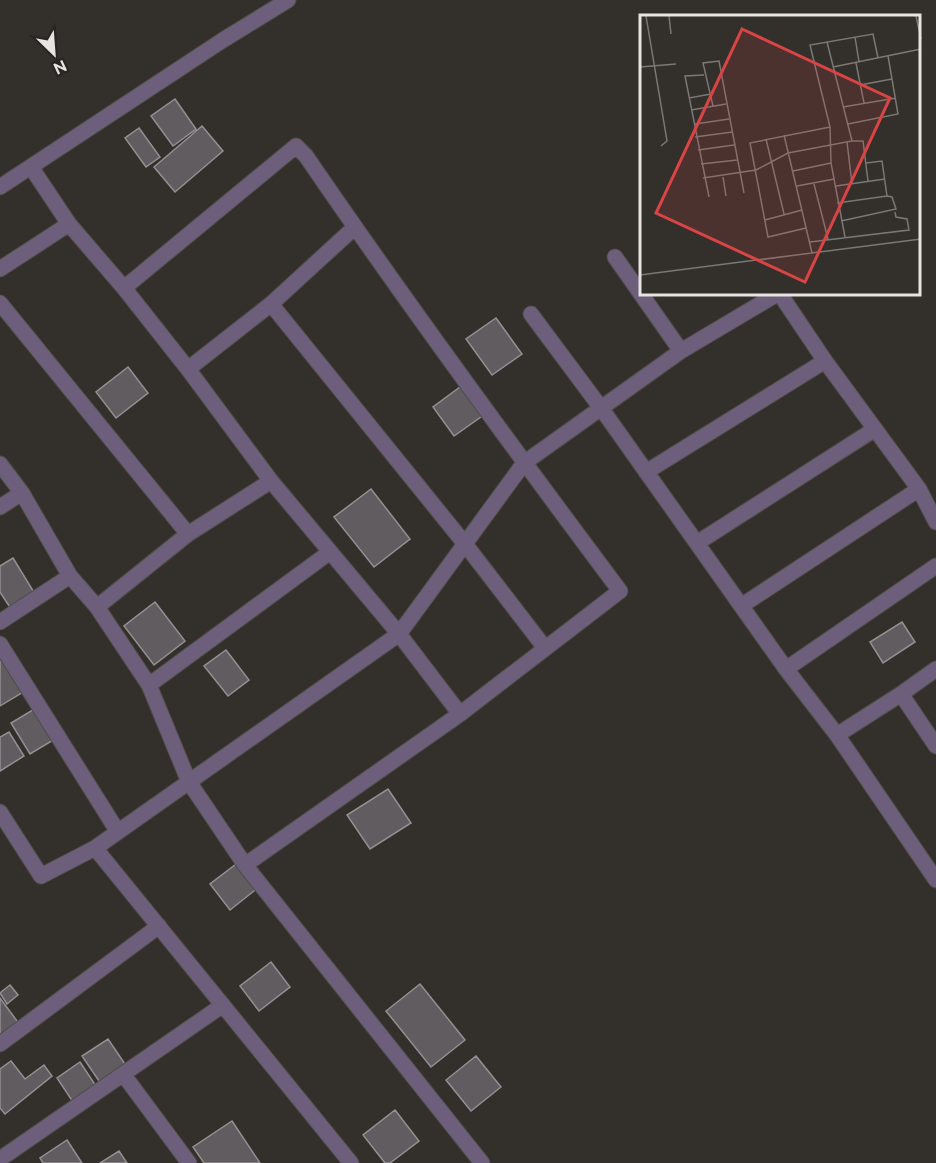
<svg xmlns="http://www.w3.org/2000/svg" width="936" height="1163" viewBox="0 0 936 1163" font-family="Raleway,sans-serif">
  <rect width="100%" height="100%" fill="#332f2b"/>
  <path fill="#615c60" stroke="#958f94" stroke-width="1.5" d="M 175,99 L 196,129 L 173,146 L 151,116 Z
    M 202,126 L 223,151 L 175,192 L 154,167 Z
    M 139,128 L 160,157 L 146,167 L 125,138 Z
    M 496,318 L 522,354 L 492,375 L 466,339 Z
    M 128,367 L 148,393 L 116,418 L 96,392 Z
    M 464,384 L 485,414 L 454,436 L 433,407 Z
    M 371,489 L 410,539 L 374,567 L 334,517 Z
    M 13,558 L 35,594 L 11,609 L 0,592 L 0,566 Z
    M 155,602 L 185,641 L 154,665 L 124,626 Z
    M 902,622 L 915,642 L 883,663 L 870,642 Z
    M 226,650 L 249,680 L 228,696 L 204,666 Z
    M 0,652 L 25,691 L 0,706 Z
    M 36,708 L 55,739 L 30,754 L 11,723 Z
    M 9,732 L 24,756 L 0,771 L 0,737 Z
    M 388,789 L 411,823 L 370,849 L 347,815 Z
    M 240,861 L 259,887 L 230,910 L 210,884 Z
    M 271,962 L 290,987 L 259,1011 L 240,986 Z
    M 420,984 L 465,1040 L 431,1067 L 386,1011 Z
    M 10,985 L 18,995 L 7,1004 L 0,993 Z
    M 0,998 L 20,1025 L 0,1040 Z
    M 108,1039 L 127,1067 L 101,1084 L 82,1056 Z
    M 476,1056 L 501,1087 L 471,1111 L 446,1080 Z
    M 11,1061 L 25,1079 L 44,1065 L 52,1076 L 5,1114 L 0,1108 L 0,1069 Z
    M 80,1062 L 98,1089 L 75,1105 L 57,1078 Z
    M 395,1110 L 419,1141 L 390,1163 L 385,1163 L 363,1135 Z
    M 232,1121 L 260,1163 L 204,1163 L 193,1147 Z
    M 67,1140 L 82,1163 L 43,1163 L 40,1158 Z
    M 119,1151 L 127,1163 L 100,1163 Z"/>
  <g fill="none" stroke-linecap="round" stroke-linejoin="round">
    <defs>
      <path id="minor" d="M 31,167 L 69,224 L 124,288 L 188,369 L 271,481 L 399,634 L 460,714
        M 615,257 L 681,351
        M 0,269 L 69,224
        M 124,288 L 296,146 L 306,156 C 407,304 513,448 620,591 L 460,714 L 245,865
        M 780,294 L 825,361 L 919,489 L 936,522
        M 0,303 L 188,534
        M 271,304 L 465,544 L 545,648
        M 531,314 L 601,408 L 786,669 L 837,735 L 936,880
        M 188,369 L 271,304 L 355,227
        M 0,464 L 22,493 L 70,576 L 97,607 L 149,685 L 189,782 L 245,865 L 482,1163
        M 646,472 L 825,361
        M 0,507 L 22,493
        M 697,543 L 875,429
        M 741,606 L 919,489
        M 97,607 L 188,534 L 271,481
        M 0,622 L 70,576
        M 0,644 L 118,832
        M 786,669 L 936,566
        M 149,685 L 330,552
        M 901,694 L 936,746
        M 837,735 L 901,694 L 936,669
        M 0,812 L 41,876 L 95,848
        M 0,1044 L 159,926
        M 123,1074 L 189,1163
        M 0,1159 L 223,1005
        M 351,1163 L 95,848 L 399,634 L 524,463 L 681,351 L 777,294"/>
      <path id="tertiary" d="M 0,187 L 223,40 L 288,0"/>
    </defs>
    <use href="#minor" stroke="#504c48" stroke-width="17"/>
    <use href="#tertiary" stroke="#504c48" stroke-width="17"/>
    <use href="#minor" stroke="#6d5f7b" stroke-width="15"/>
    <use href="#tertiary" stroke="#6d5f7b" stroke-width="15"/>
  </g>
  <g transform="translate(640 15)">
    <rect width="280" height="280" fill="#332f2b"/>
    <path fill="none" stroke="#7b7774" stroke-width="1.5" d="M 6,1 L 27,126 L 21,131M 29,1 L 31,19M 276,1 L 281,24M 215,22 L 219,47M 216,48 L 224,88M 0,52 L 36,49M 193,52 L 281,34M 64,60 L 45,61 L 69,182M 220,70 L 252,64M 49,83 L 71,79M 73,91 L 63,48 L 79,46 L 104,178M 203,92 L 256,83M 51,95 L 86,89M 55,109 L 89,104M 208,109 L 258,99 L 248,41M 144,120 L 172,238M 55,122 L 92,117M 126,124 L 144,199M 212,126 L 223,126 L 228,166M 207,127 L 212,169M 58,135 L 94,130M 226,148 L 242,146 L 247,181M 61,149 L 97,145M 153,156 L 191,148M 83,162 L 86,181M 63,163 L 116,155 L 148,138 L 212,126 L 187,27M 174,169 L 188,224M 157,171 L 194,164M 196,171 L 245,164M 197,188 L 247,181 L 252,182 L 256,194 L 201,206M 125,205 L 162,195M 166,213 L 128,222 L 110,128 L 190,112M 205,222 L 191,148 L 190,112 L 170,30 L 233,19 L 238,43M 170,227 L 269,215 L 267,204 L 256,202 L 255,197M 0,260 L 281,224"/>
    <path fill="#d94444" fill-opacity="0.15" stroke="#d94444" stroke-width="3" d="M 102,14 L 250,83 L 165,267 L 16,198 Z"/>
    <rect width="280" height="280" fill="none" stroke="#e7e4e1" stroke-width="3"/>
  </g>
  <g transform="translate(54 54) rotate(155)" stroke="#292522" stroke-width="4.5" paint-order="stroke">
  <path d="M0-4.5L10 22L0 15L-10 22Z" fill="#e7e4e1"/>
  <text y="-9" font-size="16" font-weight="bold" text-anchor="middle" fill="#e7e4e1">N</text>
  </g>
</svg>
